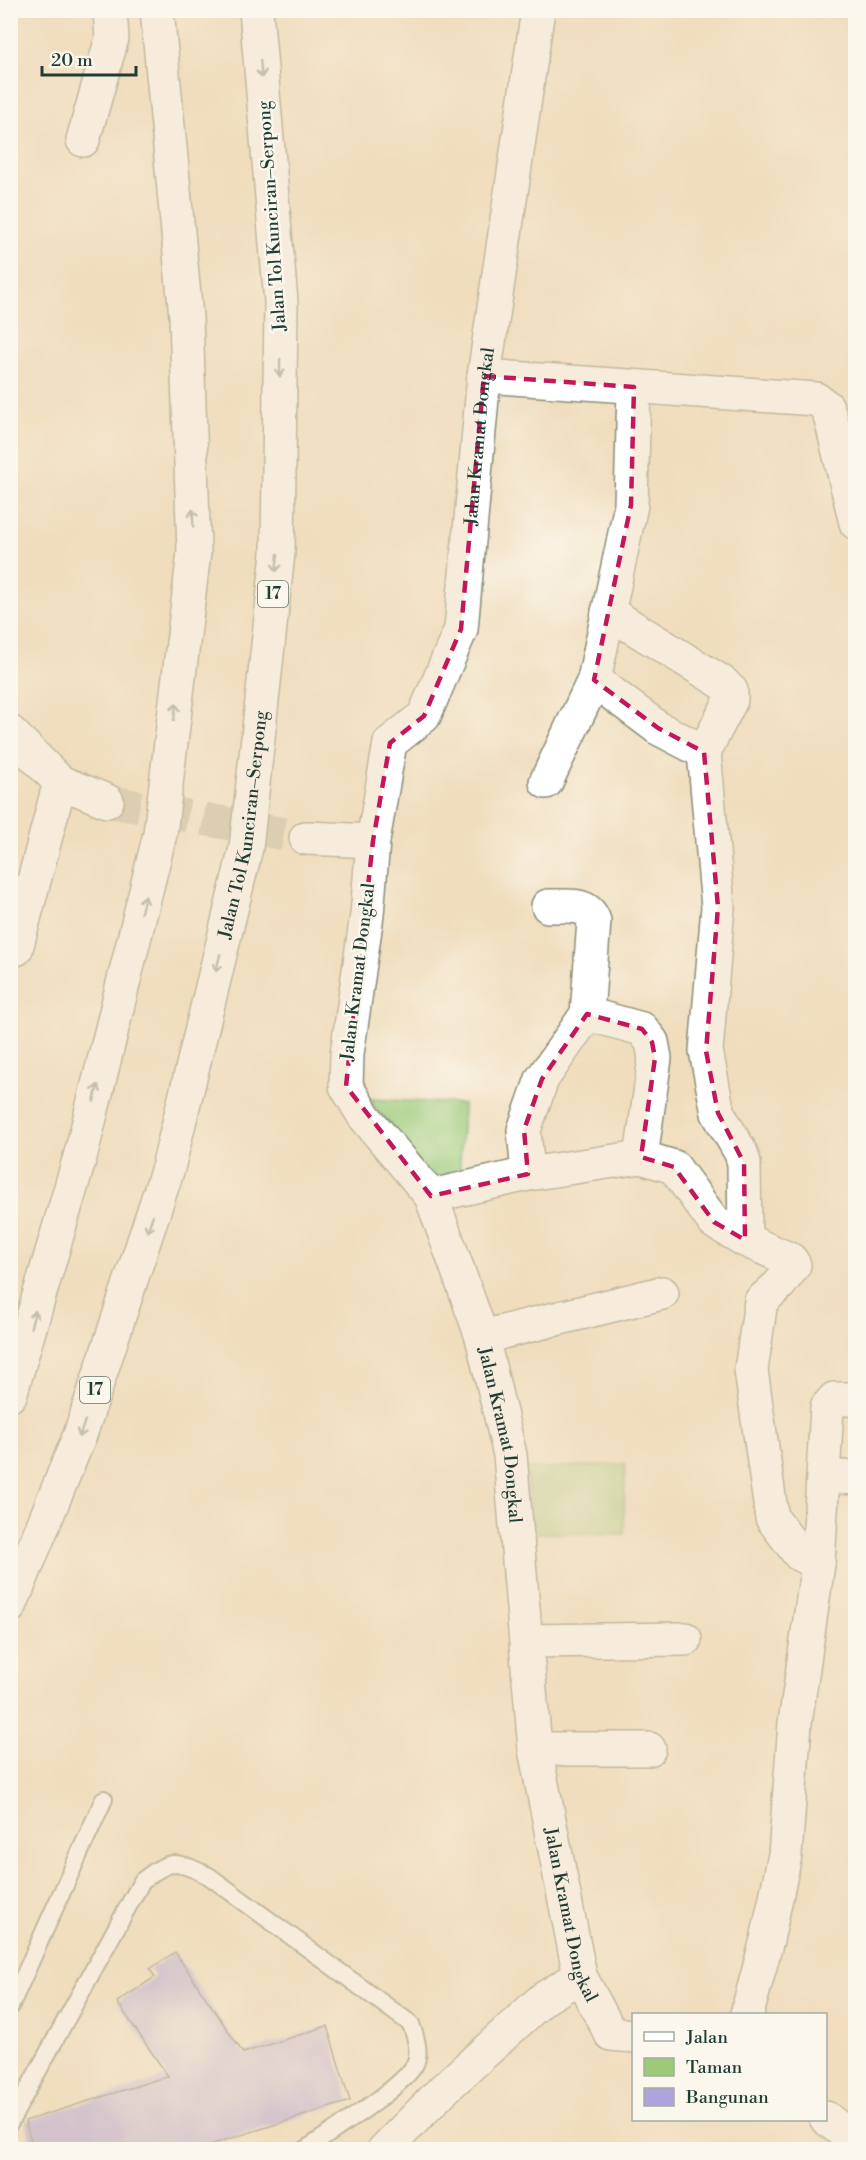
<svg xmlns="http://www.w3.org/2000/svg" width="866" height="2160" viewBox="0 0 866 2160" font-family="'Libre Bodoni',serif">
  <rect width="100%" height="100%" fill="#fbf7ec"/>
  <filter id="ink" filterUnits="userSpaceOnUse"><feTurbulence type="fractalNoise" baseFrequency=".0167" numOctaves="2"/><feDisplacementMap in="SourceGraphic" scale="12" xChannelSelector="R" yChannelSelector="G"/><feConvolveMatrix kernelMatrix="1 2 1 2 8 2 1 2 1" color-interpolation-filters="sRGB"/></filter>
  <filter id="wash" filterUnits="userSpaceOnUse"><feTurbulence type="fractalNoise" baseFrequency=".008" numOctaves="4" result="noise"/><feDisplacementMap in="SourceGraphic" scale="24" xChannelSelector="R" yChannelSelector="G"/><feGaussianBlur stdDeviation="1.35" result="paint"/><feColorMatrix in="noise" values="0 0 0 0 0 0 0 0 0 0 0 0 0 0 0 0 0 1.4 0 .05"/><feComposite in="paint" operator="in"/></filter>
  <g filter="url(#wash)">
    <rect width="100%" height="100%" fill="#f0ddbd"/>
    <path fill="#9cca79" stroke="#5e8456" stroke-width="1.5" d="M 369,1099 L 463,1104 L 459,1183 L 436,1188 Z
      M 625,1464 L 624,1534 L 530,1533 L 527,1469 Z"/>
    <g id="blocks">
      <path fill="#afa3de" d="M 175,1952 L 243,2053 L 327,2026 L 350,2101 L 194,2150 L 34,2150 L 25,2121 L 168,2076 L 117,2002 L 155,1977 L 150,1969 Z"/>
    </g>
  </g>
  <g filter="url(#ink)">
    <use href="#blocks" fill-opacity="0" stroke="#888d78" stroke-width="1.5"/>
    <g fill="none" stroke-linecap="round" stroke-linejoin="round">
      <path stroke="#c6bda2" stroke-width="33" stroke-dasharray="33 16" stroke-linecap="butt" d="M 107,801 L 306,838"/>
      <defs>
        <path id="lane" d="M 10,2007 L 104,1799
          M 10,2122 L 142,1881 C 172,1857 176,1861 209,1876 L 411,2024 C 415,2036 421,2051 415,2064 C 404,2087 329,2133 305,2150"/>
        <g id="street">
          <path d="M 83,140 L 112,38 L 110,10"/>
          <path d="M 484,376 L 816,399 L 827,407 L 831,419 L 856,523"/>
          <path d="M 594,680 L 658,728 L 704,752 L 731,700 L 731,691 L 723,683 L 608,612"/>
          <path d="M 10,732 L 60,782 L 107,801"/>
          <path d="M 704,752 L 718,907 L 706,1051 L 718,1113 L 741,1153 L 744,1163 L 745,1240"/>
          <path d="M 546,782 L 594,680 L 631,505 L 634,387"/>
          <path id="s1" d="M 306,838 L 373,841 L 390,743 L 424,716 L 461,629 L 484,376 L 538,10"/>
          <path id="s2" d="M 373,841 L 367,915 L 347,1054 L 346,1086 L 364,1116 L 431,1196 L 482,1337 L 510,1455 L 535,1749 L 580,1976 L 611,2034 L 634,2036"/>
          <path d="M 10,949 L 16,949 L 60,782"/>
          <path d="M 587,1014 L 642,1029 L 652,1042 L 655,1058 L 641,1157"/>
          <path d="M 528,1174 L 524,1130 L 542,1079 L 587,1014 L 594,921 C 587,901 567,907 548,906"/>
          <path d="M 431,1196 L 528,1174 L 641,1157 L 674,1167 L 714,1222 L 745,1240 L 791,1260 L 794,1265 L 779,1285 L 761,1301 L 751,1370 L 772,1518 L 799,1554 L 818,1564"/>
          <path d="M 482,1337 L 662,1293"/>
          <path d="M 824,1476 L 856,1478"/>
          <path d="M 526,1641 L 685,1639"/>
          <path d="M 535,1749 L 649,1749"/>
          <path d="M 747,2014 L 767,1940 L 785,1855 L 795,1723 L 818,1564 L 827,1407 L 834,1399 L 856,1399"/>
          <path d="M 826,2118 L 856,2142"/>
          <path d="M 384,2150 L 443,2090 L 543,1999 L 580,1976"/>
        </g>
        <g id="highway">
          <path d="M 10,1395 L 82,1150 L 160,834 L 194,552 L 186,317 L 157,10"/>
          <path id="s3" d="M 10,1606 L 80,1435 L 168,1168 L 246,848 L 278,553 L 281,302 L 256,10"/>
        </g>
      </defs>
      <use href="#lane" stroke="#888d78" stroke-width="20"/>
      <use href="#street" stroke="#888d78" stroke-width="36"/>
      <use href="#highway" stroke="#888d78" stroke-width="36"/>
      <use href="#lane" stroke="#fff" stroke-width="16"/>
      <use href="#street" stroke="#fff" stroke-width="33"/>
      <use href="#highway" stroke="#fff" stroke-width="33"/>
    </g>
    <defs><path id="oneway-shaft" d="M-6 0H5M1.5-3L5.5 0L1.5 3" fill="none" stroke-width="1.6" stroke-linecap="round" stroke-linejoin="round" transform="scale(1.5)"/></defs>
    <g stroke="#8f9e9a">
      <use href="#oneway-shaft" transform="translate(261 69) rotate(85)"/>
      <use href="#oneway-shaft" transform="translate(280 368) rotate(91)"/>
      <use href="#oneway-shaft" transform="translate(193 518) rotate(-92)"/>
      <use href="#oneway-shaft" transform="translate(277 563) rotate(96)"/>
      <use href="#oneway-shaft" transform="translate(175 712) rotate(-83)"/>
      <use href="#oneway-shaft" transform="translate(143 904) rotate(-76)"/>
      <use href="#oneway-shaft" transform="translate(218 963) rotate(104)"/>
      <use href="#oneway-shaft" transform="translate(96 1093) rotate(-76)"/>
      <use href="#oneway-shaft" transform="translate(150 1224) rotate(108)"/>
      <use href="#oneway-shaft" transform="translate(33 1319) rotate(-74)"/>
      <use href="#oneway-shaft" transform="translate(82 1429) rotate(109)"/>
    </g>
  </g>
  <path d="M0 0H866V2160H0ZM 484,376 L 634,387 L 631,505 L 594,680 L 658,728 L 704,752 L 718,907 L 706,1051 L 718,1113 L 744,1163 L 745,1240 L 714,1222 L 674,1167 L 641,1157 L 655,1058 L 652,1042 L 642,1029 L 587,1014 L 542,1079 L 524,1130 L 528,1174 L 431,1196 L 346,1086 L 373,841 L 390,743 L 424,716 L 461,629 Z" fill="#f0ddbd" fill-opacity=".55" fill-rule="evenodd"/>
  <path fill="none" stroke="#c2185b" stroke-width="4.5" stroke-dasharray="12 8" stroke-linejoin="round" d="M 484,376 L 634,387 L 631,505 L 594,680 L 658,728 L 704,752 L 718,907 L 706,1051 L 718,1113 L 744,1163 L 745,1240 L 714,1222 L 674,1167 L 641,1157 L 655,1058 L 652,1042 L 642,1029 L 587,1014 L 542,1079 L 524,1130 L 528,1174 L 431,1196 L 346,1086 L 373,841 L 390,743 L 424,716 L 461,629 Z"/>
  <g text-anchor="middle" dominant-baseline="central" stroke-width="5" stroke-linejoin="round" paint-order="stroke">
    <g fill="#fbf7ec" stroke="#61756b" stroke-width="1.5">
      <rect x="258" y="581" width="30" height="26" rx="4.5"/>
      <rect x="80" y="1377" width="30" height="26" rx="4.5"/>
    </g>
    <g font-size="16" font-weight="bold" fill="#1f3d34">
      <text x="273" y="594">17</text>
      <text x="95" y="1390">17</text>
    </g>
    <g font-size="18" fill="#1f3d34" stroke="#fbf7ec">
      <text transform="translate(272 216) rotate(-94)">Jalan Tol Kunciran–Serpong</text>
      <text stroke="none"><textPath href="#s1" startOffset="498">Jalan Kramat Dongkal</textPath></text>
      <text stroke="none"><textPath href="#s3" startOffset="818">Jalan Tol Kunciran–Serpong</textPath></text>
      <text transform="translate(358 972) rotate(-83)">Jalan Kramat Dongkal</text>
      <text stroke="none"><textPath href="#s2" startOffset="636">Jalan Kramat Dongkal</textPath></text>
      <text stroke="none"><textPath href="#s2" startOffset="1122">Jalan Kramat Dongkal</textPath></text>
    </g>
  </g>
  <rect width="866" height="2160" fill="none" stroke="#fbf7ec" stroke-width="36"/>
  <rect x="632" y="2013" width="195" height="108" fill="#fbf7ec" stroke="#a3ada2" stroke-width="1.5"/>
  <rect x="644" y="2032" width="30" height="9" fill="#ffffff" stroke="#a3ada2" stroke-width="1.5"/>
  <text x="686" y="2043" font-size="18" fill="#1f3d34">Jalan</text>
  <rect x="644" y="2058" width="30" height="18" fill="#9cca79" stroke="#a3ada2" stroke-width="1.5"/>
  <text x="686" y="2073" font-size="18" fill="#1f3d34">Taman</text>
  <rect x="644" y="2088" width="30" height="18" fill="#afa3de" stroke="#a3ada2" stroke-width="1.5"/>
  <text x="686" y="2103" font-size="18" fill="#1f3d34">Bangunan</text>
  <path d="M42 66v9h94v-9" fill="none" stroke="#1f3d34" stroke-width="3"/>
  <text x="51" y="66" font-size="18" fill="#1f3d34" stroke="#fbf7ec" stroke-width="4.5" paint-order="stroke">20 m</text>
</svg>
